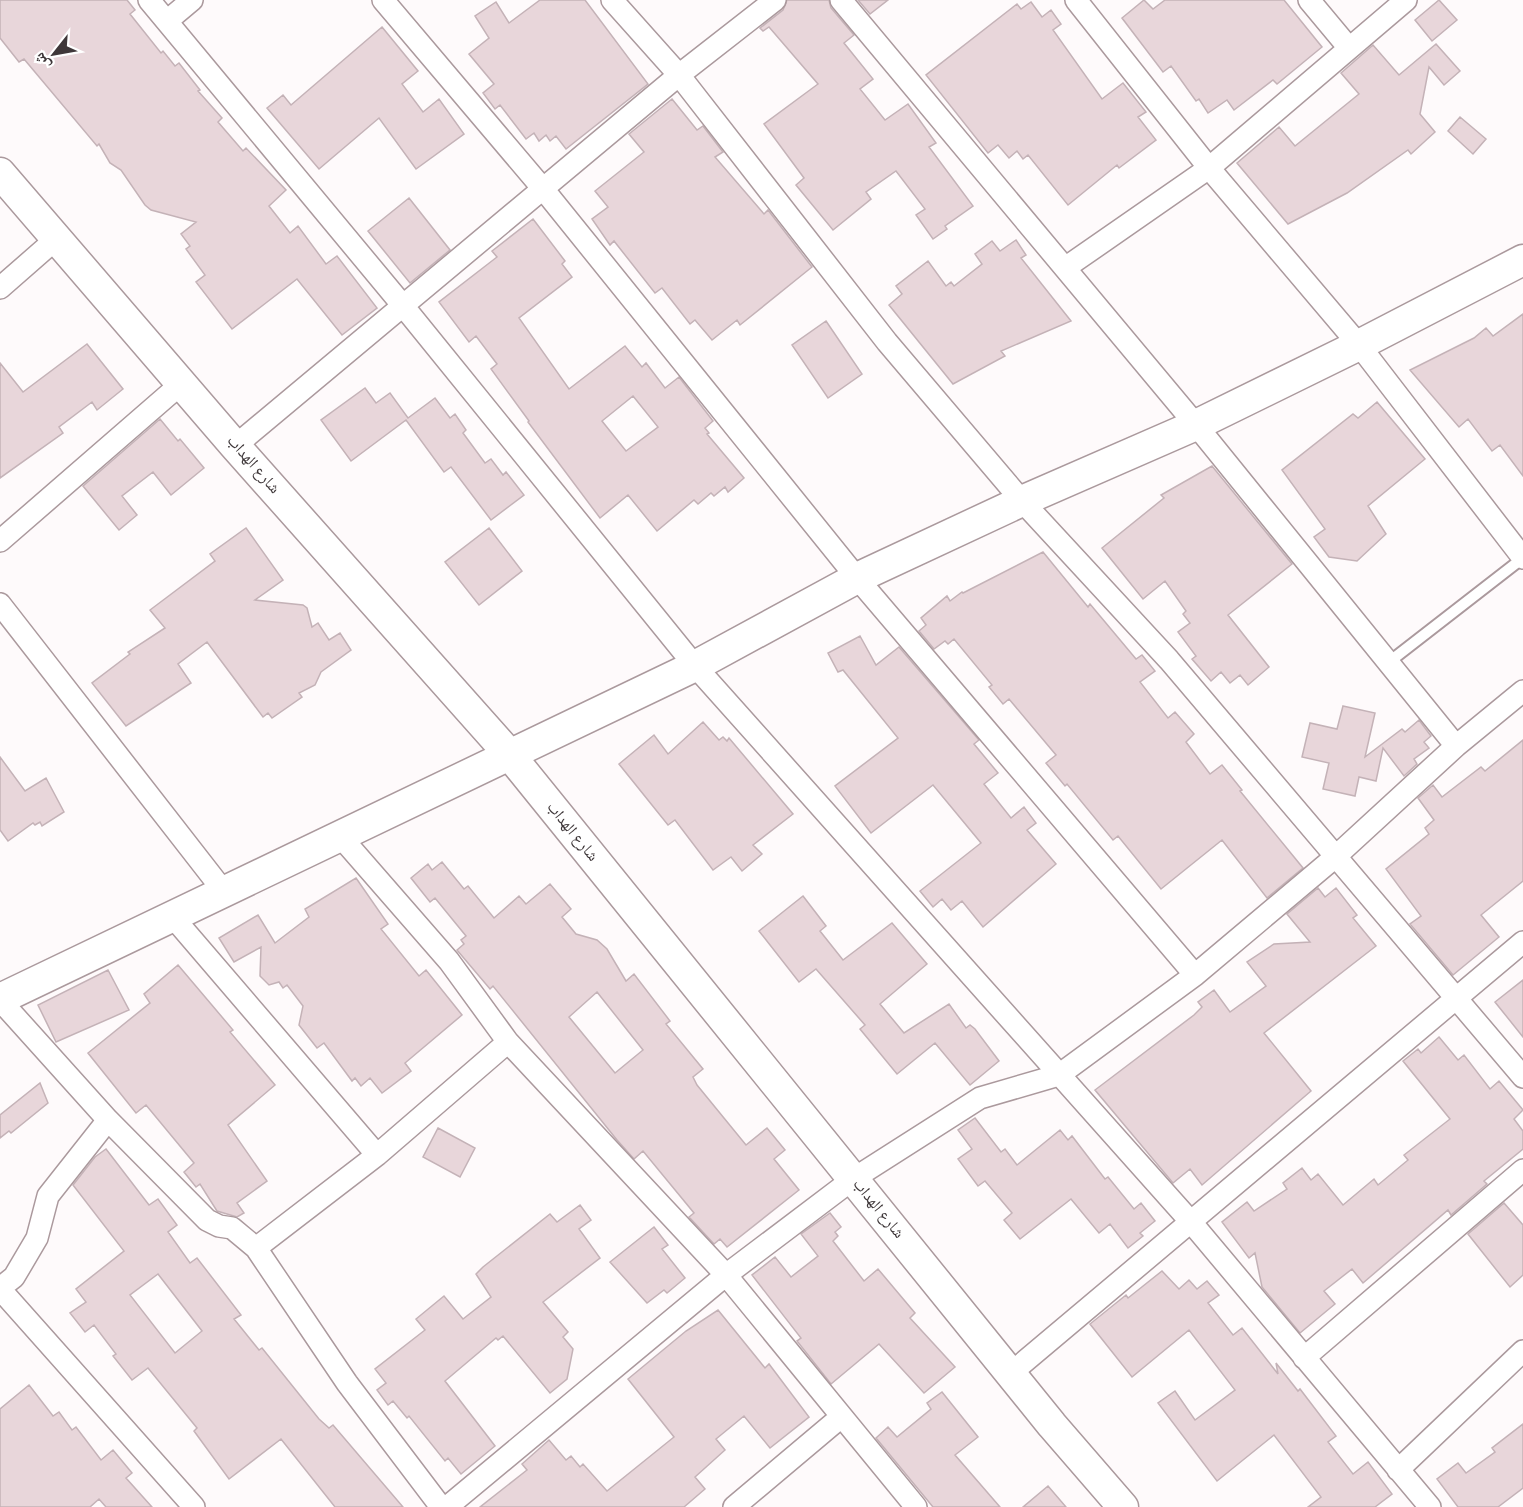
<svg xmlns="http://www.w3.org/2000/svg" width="1523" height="1507" viewBox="0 0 1523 1507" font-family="Overpass,'Noto Naskh Arabic',sans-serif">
  <rect width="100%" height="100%" fill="#fefafb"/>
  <path fill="#e8d6da" stroke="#c4b2b7" stroke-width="1.5" fill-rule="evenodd" d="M 0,0 L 127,0 L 135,10 L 130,14 L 161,53 L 163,51 L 175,66 L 179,63 L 200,90 L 198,91 L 222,118 L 218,122 L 243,151 L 246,148 L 286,190 L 269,206 L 290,233 L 298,226 L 326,264 L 337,256 L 377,308 L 342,335 L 297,279 L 232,329 L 196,282 L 205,275 L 186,249 L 190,246 L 181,234 L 196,222 L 151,210 L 145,205 L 121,170 L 110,163 L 99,144 L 97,146 L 24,59 L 19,62 L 0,38 Z
    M 540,0 L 585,0 L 648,84 L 566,149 L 556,136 L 550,141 L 546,135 L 539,141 L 534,133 L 526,139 L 500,105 L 495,109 L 483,93 L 494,84 L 469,54 L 489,38 L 475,16 L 496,2 L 509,23 Z
    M 787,0 L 829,0 L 831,8 L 854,35 L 844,43 L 873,79 L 860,89 L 885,120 L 908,104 L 936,143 L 929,147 L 973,206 L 945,226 L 947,229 L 933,239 L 916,215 L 925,209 L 896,171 L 866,192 L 871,199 L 833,230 L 796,185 L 804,178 L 764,124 L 818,84 L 769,27 L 763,31 L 760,28 L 783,10 Z
    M 858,0 L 888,0 L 870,14 Z
    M 1144,0 L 1153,9 L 1165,0 L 1284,0 L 1322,47 L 1277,84 L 1273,80 L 1234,110 L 1227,100 L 1208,113 L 1199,99 L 1196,101 L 1171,66 L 1163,72 L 1122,18 Z
    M 1439,0 L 1457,20 L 1432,41 L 1415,20 Z
    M 1031,2 L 1042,17 L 1051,10 L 1061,24 L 1053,30 L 1102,99 L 1123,83 L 1146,112 L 1138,117 L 1156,140 L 1119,168 L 1117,165 L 1068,205 L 1028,155 L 1023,159 L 1017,151 L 1009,158 L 998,145 L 988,153 L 926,75 L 1017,4 L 1021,9 Z
    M 382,27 L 418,71 L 402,84 L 423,112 L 439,99 L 464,134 L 416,169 L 379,118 L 319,169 L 267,108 L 283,95 L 291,105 Z
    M 1436,44 L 1460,71 L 1444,85 L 1429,67 L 1420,114 L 1435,132 L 1411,154 L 1408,150 L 1347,193 L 1288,224 L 1237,163 L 1279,127 L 1295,146 L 1359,94 L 1341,73 L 1373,45 L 1399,75 Z
    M 672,99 L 697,130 L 703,126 L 723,152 L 715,157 L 764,214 L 768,210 L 812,267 L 740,325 L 737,320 L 712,340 L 695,320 L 690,324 L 662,288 L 655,293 L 614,241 L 610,245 L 592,219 L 608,207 L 595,191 L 644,152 L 629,134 Z
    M 1460,117 L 1486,139 L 1473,154 L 1448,131 Z
    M 409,198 L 450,250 L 410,283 L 368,231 Z
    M 533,219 L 565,261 L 562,264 L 572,277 L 519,318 L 569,389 L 625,346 L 642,367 L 646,363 L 665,388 L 679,377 L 713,421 L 705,428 L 709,433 L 707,434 L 744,478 L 728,492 L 725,487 L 714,496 L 711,493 L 698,504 L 694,500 L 657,531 L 628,495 L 600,518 L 528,422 L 529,421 L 491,369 L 497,364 L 476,336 L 469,342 L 439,302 L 497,257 L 492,251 ZM 633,396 L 658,427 L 626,451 L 602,421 Z
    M 1016,240 L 1026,255 L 1021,258 L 1071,321 L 1001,351 L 1005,356 L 953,384 L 889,305 L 902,294 L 896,286 L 928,261 L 946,286 L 951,282 L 954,286 L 982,264 L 975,254 L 992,241 L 1000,251 Z
    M 1523,314 L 1523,476 L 1500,445 L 1492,451 L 1468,419 L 1459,427 L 1410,370 L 1474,338 L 1486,328 L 1493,336 Z
    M 826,321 L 862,374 L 828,398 L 792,345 Z
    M 87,344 L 123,389 L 97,410 L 92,402 L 59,427 L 63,433 L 0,478 L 0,363 L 23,392 Z
    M 365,388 L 376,403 L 390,393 L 408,418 L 435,398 L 450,418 L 455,414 L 466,430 L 463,433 L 485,463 L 491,459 L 503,475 L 506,472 L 524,495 L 491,520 L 451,467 L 444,472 L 406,420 L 351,461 L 321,420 Z
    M 1377,402 L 1425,459 L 1368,506 L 1386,534 L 1357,561 L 1329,557 L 1314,537 L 1325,529 L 1282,470 L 1353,414 L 1358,418 Z
    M 160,419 L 178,441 L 180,439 L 204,468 L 171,495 L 153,472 L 122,496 L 137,515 L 119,530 L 83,486 Z
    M 1212,466 L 1292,564 L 1228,615 L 1269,667 L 1248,685 L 1240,675 L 1230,683 L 1221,672 L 1211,681 L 1192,659 L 1196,656 L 1178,632 L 1190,623 L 1183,614 L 1186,611 L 1165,581 L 1143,599 L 1102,548 L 1164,498 L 1161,495 Z
    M 246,528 L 283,580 L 255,600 L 303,605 L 307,608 L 312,627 L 318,623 L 329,640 L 340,633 L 351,650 L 321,672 L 315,685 L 299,693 L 302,697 L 272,718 L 268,713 L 263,717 L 207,642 L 178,664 L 191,683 L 126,726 L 92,683 L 130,654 L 128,652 L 165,628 L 150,610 L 215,561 L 210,554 Z
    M 489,528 L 522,571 L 479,605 L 445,562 Z
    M 1043,552 L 1088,607 L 1090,604 L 1136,659 L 1142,655 L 1155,671 L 1140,682 L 1168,718 L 1175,712 L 1194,734 L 1186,742 L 1210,774 L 1222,765 L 1242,790 L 1240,791 L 1303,868 L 1267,898 L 1222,840 L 1161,889 L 1118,836 L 1113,840 L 1067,784 L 1065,786 L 1046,763 L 1056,755 L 1009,699 L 1003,704 L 989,687 L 992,685 L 954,639 L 948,644 L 945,641 L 934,649 L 919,631 L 926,625 L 921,618 L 947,596 L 950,601 L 962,592 L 963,593 Z
    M 860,636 L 876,665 L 899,647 L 979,740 L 974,744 L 998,773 L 984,784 L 1011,818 L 1024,807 L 1036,823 L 1027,830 L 1056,864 L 983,927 L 962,901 L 951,910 L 942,899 L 933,907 L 920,891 L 981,843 L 933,785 L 871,833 L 835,786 L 898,738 L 843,670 L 838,672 L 828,653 Z
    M 1343,706 L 1375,713 L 1365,757 L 1402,729 L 1405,732 L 1419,720 L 1431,736 L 1424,742 L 1429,748 L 1414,759 L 1417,764 L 1404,776 L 1383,748 L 1376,781 L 1359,777 L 1355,796 L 1323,789 L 1329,763 L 1302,757 L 1310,723 L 1337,729 Z
    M 703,722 L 719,740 L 723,737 L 727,741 L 729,738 L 793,814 L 753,845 L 762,854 L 742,871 L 731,857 L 713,870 L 675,820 L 668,825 L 619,764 L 654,735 L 668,754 Z
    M 1523,740 L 1523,881 L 1481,915 L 1499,937 L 1453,975 L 1410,924 L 1421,916 L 1386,869 L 1429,834 L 1425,828 L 1434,820 L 1418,798 L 1433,785 L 1442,797 L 1481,767 L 1485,771 Z
    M 0,757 L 25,791 L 46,778 L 64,812 L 42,826 L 40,822 L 35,825 L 33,823 L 8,841 L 0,830 Z
    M 442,862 L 464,889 L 468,886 L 494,918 L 519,896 L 526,904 L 550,884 L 571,909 L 562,917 L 576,934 L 597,940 L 607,949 L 626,981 L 634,974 L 670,1021 L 666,1024 L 703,1069 L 693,1077 L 697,1085 L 746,1145 L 767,1128 L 785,1150 L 774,1159 L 799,1190 L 727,1247 L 720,1239 L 714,1244 L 689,1217 L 694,1213 L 643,1151 L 634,1159 L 617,1140 L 493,986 L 490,989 L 457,950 L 464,944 L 461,940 L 466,936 L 435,898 L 430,902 L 411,878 L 428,864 L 432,870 ZM 597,992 L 643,1050 L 615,1073 L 569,1017 Z
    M 356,878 L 388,924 L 381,929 L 419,976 L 426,970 L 462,1015 L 405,1063 L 411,1071 L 382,1093 L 370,1078 L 361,1086 L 355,1078 L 352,1081 L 324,1043 L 317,1048 L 299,1025 L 303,1006 L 287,985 L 283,988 L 279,982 L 269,985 L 260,976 L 261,947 L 234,962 L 219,938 L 258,915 L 275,943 L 309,917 L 305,909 Z
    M 1318,888 L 1325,897 L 1336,888 L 1357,915 L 1353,918 L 1376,946 L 1264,1033 L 1311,1091 L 1202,1185 L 1190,1169 L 1173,1183 L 1095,1090 L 1194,1015 L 1202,1007 L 1198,1002 L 1214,990 L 1230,1012 L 1266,986 L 1247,962 L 1274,944 L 1310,942 L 1287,914 Z
    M 803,896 L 826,926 L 820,931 L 843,960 L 892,923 L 927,964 L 880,1004 L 904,1033 L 949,1004 L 966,1028 L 970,1025 L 975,1029 L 999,1061 L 970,1085 L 935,1043 L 897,1074 L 860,1029 L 865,1025 L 816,969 L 799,982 L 759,931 Z
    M 178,965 L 233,1030 L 230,1032 L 275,1085 L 228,1125 L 267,1181 L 237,1203 L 244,1213 L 237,1217 L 217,1211 L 200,1184 L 196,1187 L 184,1172 L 194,1163 L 146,1105 L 136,1113 L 88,1053 L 150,1003 L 144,994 Z
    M 108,970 L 129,1010 L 56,1042 L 38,1005 Z
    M 1523,980 L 1523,1037 L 1495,1002 Z
    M 1439,1037 L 1458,1060 L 1464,1055 L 1490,1089 L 1499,1081 L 1523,1110 L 1514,1119 L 1523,1131 L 1523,1149 L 1484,1181 L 1487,1184 L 1451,1215 L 1448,1210 L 1363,1283 L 1352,1269 L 1324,1291 L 1335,1304 L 1300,1333 L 1262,1287 L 1255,1253 L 1249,1258 L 1222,1222 L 1247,1202 L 1254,1211 L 1287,1189 L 1283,1183 L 1302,1168 L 1311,1180 L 1318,1174 L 1343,1205 L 1374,1179 L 1378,1185 L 1408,1160 L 1404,1155 L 1450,1119 L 1403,1061 L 1418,1049 L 1421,1053 Z
    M 40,1083 L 48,1103 L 11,1133 L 9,1131 L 0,1138 L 0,1115 Z
    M 975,1118 L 1001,1152 L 1005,1149 L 1017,1165 L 1060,1130 L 1068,1140 L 1072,1136 L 1105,1179 L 1108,1177 L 1134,1209 L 1141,1203 L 1155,1221 L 1140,1233 L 1143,1236 L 1128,1248 L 1110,1224 L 1099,1233 L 1071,1199 L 1020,1239 L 1004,1220 L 1012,1213 L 985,1181 L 978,1186 L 958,1159 L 972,1149 L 958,1130 Z
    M 438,1128 L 475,1148 L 460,1177 L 423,1157 Z
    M 106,1149 L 149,1205 L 158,1199 L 177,1225 L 168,1232 L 190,1263 L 197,1258 L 241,1315 L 234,1319 L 259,1350 L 262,1348 L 319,1419 L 329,1428 L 333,1425 L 403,1507 L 335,1507 L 281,1439 L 229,1479 L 194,1431 L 197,1428 L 148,1368 L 132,1380 L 113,1356 L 116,1354 L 94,1325 L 85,1332 L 70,1313 L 86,1302 L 76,1289 L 124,1251 L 73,1185 L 95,1157 ZM 158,1274 L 202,1331 L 175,1353 L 130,1295 Z
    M 1504,1203 L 1523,1225 L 1523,1275 L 1510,1287 L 1468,1234 Z
    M 580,1205 L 591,1220 L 579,1229 L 600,1258 L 543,1302 L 568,1332 L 563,1337 L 573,1349 L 567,1379 L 550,1393 L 503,1336 L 498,1340 L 496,1338 L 445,1381 L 495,1446 L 461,1474 L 448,1458 L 445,1461 L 409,1416 L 407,1418 L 393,1401 L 388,1405 L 377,1390 L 386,1383 L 375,1369 L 425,1330 L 416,1319 L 444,1296 L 463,1319 L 491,1297 L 476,1274 L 483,1267 L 550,1214 L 557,1222 Z
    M 830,1213 L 841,1227 L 835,1232 L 838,1236 L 833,1241 L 864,1281 L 878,1269 L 915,1313 L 910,1318 L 955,1367 L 924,1393 L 879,1344 L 831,1384 L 797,1341 L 801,1338 L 752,1275 L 775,1257 L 791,1277 L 818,1256 L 801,1234 Z
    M 654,1227 L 668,1245 L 662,1249 L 685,1278 L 667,1293 L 664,1290 L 647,1303 L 610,1262 Z
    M 1162,1271 L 1179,1289 L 1189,1280 L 1197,1289 L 1207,1281 L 1219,1295 L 1208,1303 L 1233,1335 L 1242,1328 L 1278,1374 L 1276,1363 L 1298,1391 L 1300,1389 L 1336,1436 L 1328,1442 L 1353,1474 L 1368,1462 L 1392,1494 L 1375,1507 L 1308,1507 L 1321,1497 L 1274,1435 L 1217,1481 L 1158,1403 L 1175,1391 L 1195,1420 L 1235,1390 L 1189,1330 L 1132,1377 L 1090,1324 L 1126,1295 L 1128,1298 Z
    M 718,1310 L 765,1368 L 769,1364 L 809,1417 L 770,1448 L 744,1416 L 716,1439 L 725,1450 L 695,1477 L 705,1489 L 684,1507 L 480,1507 L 527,1470 L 522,1464 L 549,1440 L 566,1460 L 571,1456 L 580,1467 L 583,1464 L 607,1491 L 674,1437 L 628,1379 L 686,1331 Z
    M 29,1385 L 53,1416 L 59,1412 L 72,1430 L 76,1427 L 101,1460 L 113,1450 L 132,1473 L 126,1478 L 152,1507 L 106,1507 L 99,1499 L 90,1507 L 0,1507 L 0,1409 Z
    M 942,1392 L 978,1437 L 955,1455 L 1000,1507 L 933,1507 L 876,1438 L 888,1427 L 897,1437 L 931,1409 L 927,1403 Z
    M 1523,1424 L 1523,1488 L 1498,1507 L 1458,1507 L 1437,1479 L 1458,1463 L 1466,1473 L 1495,1452 L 1492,1448 Z
    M 1048,1486 L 1066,1507 L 1023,1507 Z"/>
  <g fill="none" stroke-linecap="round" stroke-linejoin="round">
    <defs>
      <path id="lane" d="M 1389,662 L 1523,558"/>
      <path id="street" d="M 149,0 L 404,307 L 695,666 L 1191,1222 L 1430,1507
        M 383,0 L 544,190 L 857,578 L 1195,975
        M 612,0 L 679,75 L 887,342 L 1022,501 L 1169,660 L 1523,1077
        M 841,0 L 1196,425 L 1456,746
        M 1076,0 L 1209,168 L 1359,345 L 1523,558
        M 1309,0 L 1349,48
        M 167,21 L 192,0
        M 1065,268 L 1209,168 L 1406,0
        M 0,288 L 56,239
        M 235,446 L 679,75 L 775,0
        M 0,541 L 182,383
        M 0,604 L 225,893
        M 340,836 L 449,961 L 508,1042 L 726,1275 L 916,1507
        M 172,916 L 377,1155
        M 0,1000 L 108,1120 L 207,1220 L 219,1226 L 232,1228 L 256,1248 L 347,1383 L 441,1507
        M 256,1248 L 377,1155 L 508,1042
        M 0,1288 L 14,1277 L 37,1238 L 48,1196 L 108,1120
        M 0,1289 L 194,1507
        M 1304,1358 L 1523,1170
        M 1011,1373 L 1523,942
        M 1398,1470 L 1523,1351
        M 447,1507 L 726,1275 L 853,1179 L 980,1098 L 1059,1075 L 1195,975 L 1334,858 L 1456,746 L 1523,691
        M 734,1507 L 841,1417"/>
      <path id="secondary" d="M 0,173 L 235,446 L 509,754 L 1052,1425 L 1123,1507
        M 0,999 L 695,666 L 857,578 L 1022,501 L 1196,425 L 1359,345 L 1523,260"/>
    </defs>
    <use href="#lane" stroke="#ab999d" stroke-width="14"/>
    <use href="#street" stroke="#ab999d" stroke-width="24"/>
    <use href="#secondary" stroke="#ab999d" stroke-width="33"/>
    <use href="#lane" stroke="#fff" stroke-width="10"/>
    <use href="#street" stroke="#fff" stroke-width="21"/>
    <use href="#secondary" stroke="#fff" stroke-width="30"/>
  </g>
  <g text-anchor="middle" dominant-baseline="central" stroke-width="4.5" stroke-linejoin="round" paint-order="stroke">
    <g font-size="16" fill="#3e3739" stroke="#fff">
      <text transform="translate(253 465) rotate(49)">شارع الهداب</text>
      <text transform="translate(572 832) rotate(51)">شارع الهداب</text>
      <text transform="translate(878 1209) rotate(51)">شارع الهداب</text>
    </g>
  </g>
  <g transform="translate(54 54) rotate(239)" stroke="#ffffff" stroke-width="4.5" paint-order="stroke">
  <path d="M0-4.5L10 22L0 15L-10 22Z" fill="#3e3739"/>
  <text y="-9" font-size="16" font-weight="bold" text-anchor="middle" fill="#3e3739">ش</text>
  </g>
</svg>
